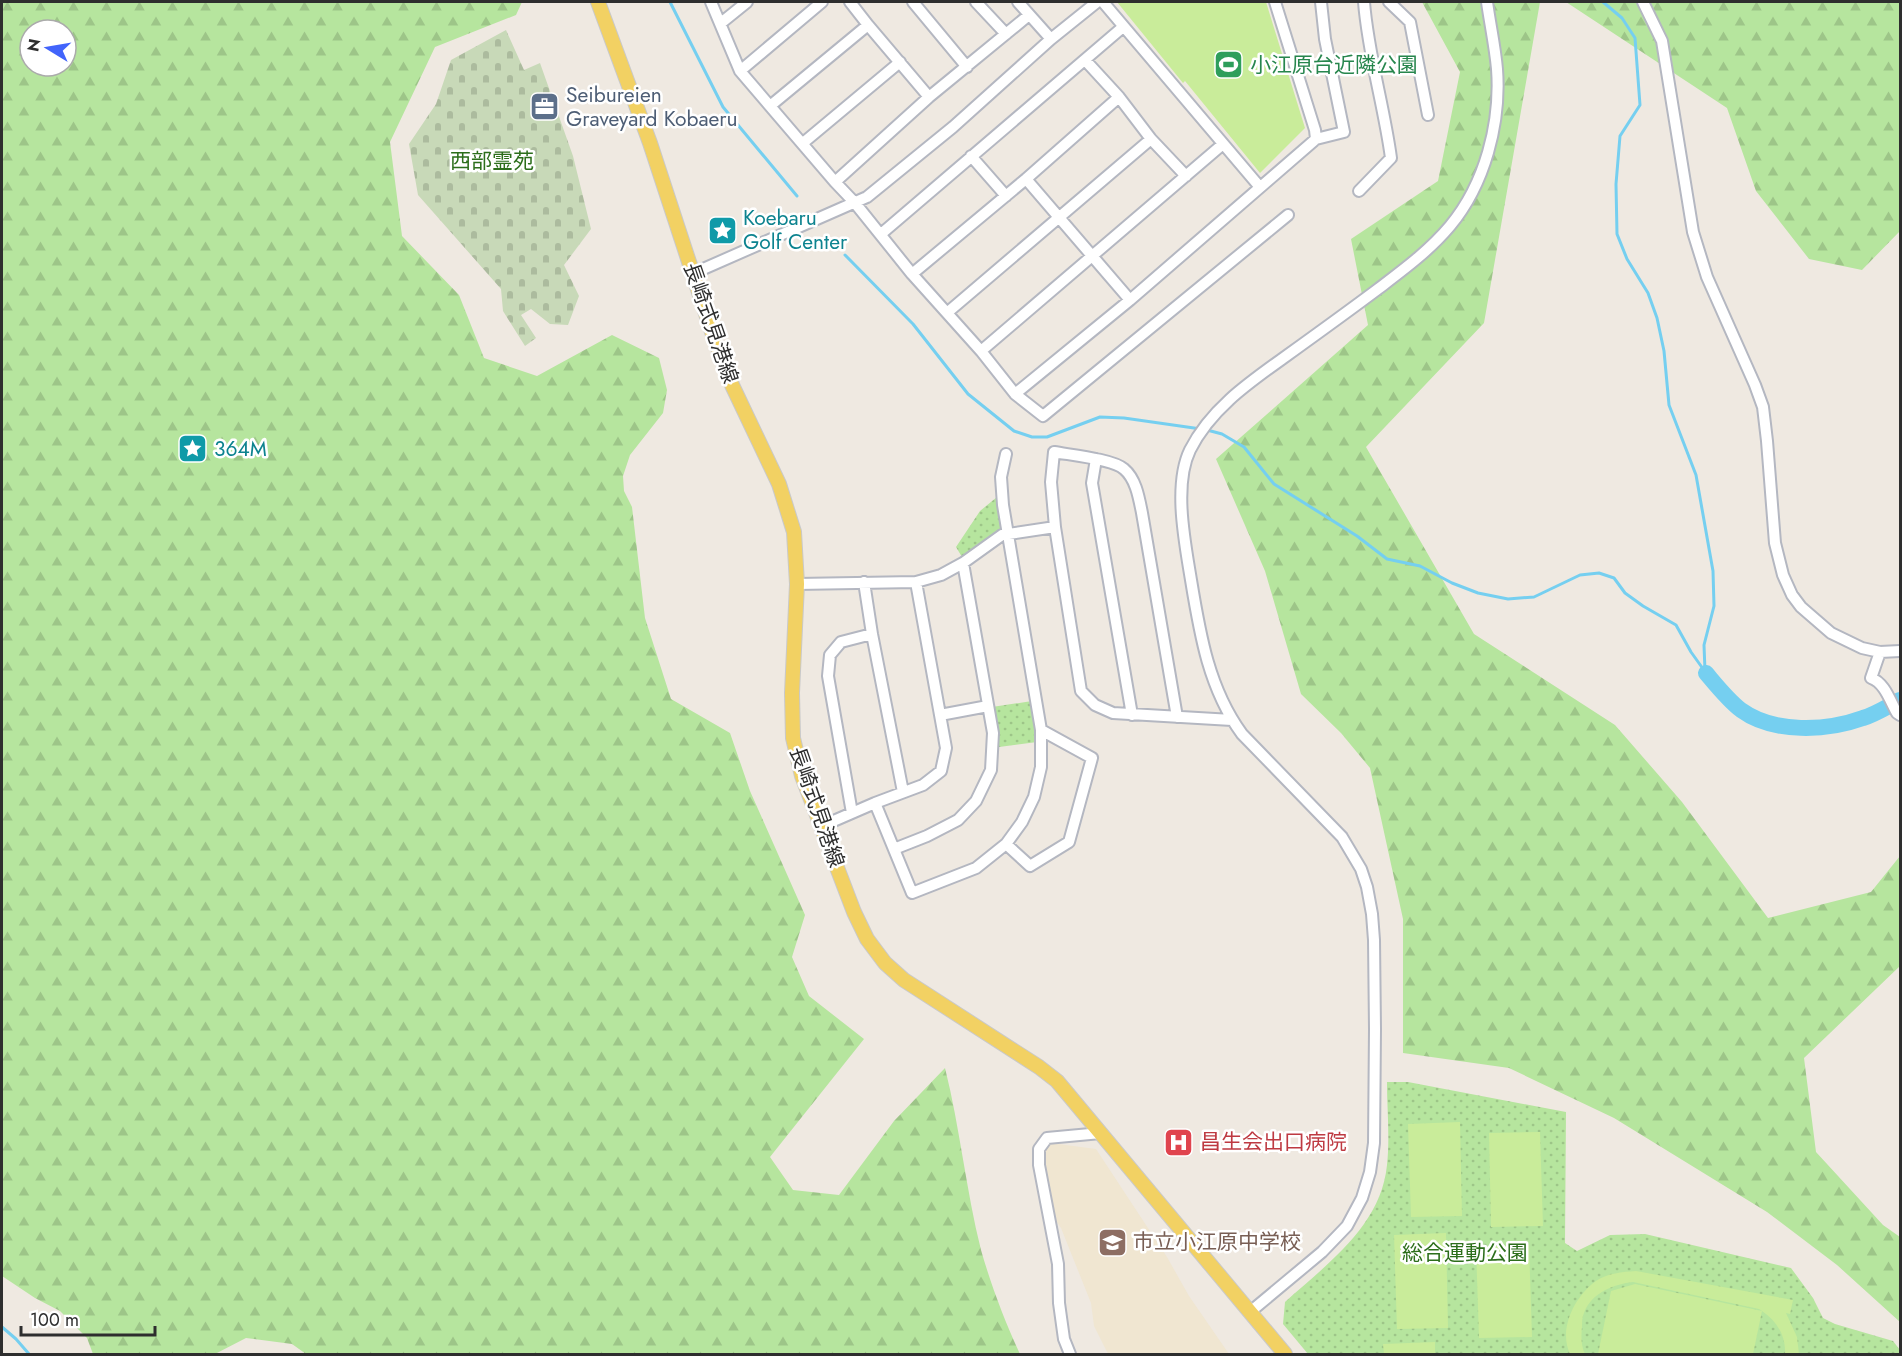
<svg xmlns="http://www.w3.org/2000/svg" width="1902" height="1356" viewBox="0 0 1902 1356" font-family="Jost,'Noto Sans JP',sans-serif">
  <defs>
    <pattern id="green-dots" width="8" height="8" patternUnits="userSpaceOnUse" patternTransform="scale(1.5)"><rect width="8" height="8" fill="#b6e59e"/><path d="M2 2h.1M6 6h.1" fill="none" stroke="#9dc588" stroke-width="1.8" stroke-linecap="round"/></pattern>
    <pattern id="forest-firs" width="22" height="20" patternUnits="userSpaceOnUse" patternTransform="scale(1.5)"><rect width="22" height="20" fill="#b6e59e"/><path d="M5 1l3.5 6h-7zM16 11l3.5 6h-7z" fill="#9dc588"/></pattern>
    <pattern id="cemetery-stones" width="16" height="16" patternUnits="userSpaceOnUse" patternTransform="scale(1.5)"><rect width="16" height="16" fill="#c8d9b8"/><path d="M2 7V4a2 2 0 0 1 4 0v3zM10 15v-3a2 2 0 0 1 4 0v3z" fill="#acbb9e"/></pattern>
  </defs>
  <rect width="100%" height="100%" fill="#efe9e1"/>
  <path fill="#f0e6d1" d="M 1051,1143 L 1096,1149 L 1167,1257 L 1189,1296 L 1229,1354 L 1109,1354 L 1107,1352 L 1094,1326 L 1091,1303 L 1061,1228 L 1052,1215 L 1044,1151 Z"/>
  <path fill="url(#green-dots)" d="M 997,497 L 1001,530 L 962,557 L 956,547 L 980,511 Z
    M 1032,701 L 1037,742 L 999,747 L 992,707 Z
    M 1387,1082 L 1408,1082 L 1566,1112 L 1565,1243 L 1577,1251 L 1610,1235 L 1645,1234 L 1791,1268 L 1813,1298 L 1823,1318 L 1835,1324 L 1893,1341 L 1900,1350 L 1900,1354 L 1308,1354 L 1283,1324 L 1285,1302 C 1327,1264 1381,1226 1387,1165 C 1390,1138 1387,1110 1387,1082 Z"/>
  <path fill="url(#forest-firs)" fill-rule="evenodd" d="M 2,2 L 522,2 L 516,15 L 435,47 L 390,142 L 402,236 L 459,295 L 484,358 L 537,376 L 612,335 L 659,358 L 667,390 L 663,413 L 630,455 L 623,476 L 624,491 L 632,507 L 645,618 L 671,699 L 730,733 L 750,791 L 805,915 L 792,957 L 809,996 L 864,1039 L 770,1157 L 793,1190 L 839,1195 L 894,1121 L 945,1068 C 960,1128 966,1190 981,1250 C 991,1285 1005,1322 1020,1354 L 306,1354 L 292,1344 L 246,1338 L 215,1354 L 93,1354 L 87,1338 L 60,1311 L 35,1298 L 2,1276 ZM 30,30 L 66,30 L 66,66 L 30,66 Z
    M 1422,2 L 1540,2 L 1484,323 L 1366,447 L 1474,634 L 1615,725 L 1682,802 L 1768,918 L 1871,892 L 1900,856 L 1900,966 L 1804,1058 L 1816,1152 L 1883,1225 L 1900,1237 L 1900,1322 L 1837,1265 L 1767,1212 L 1614,1118 L 1509,1068 L 1403,1053 L 1403,919 L 1370,768 L 1341,733 L 1301,694 L 1265,571 L 1216,459 L 1368,325 L 1351,239 L 1438,181 L 1460,72 Z
    M 1566,2 L 1900,2 L 1900,231 L 1862,270 L 1809,259 L 1756,191 L 1727,108 Z"/>
  <path fill="url(#cemetery-stones)" d="M 506,30 L 524,70 L 540,63 L 573,156 L 591,229 L 564,265 L 579,296 L 568,325 L 550,324 L 531,309 L 521,315 L 536,338 L 525,346 L 503,311 L 501,289 L 418,195 L 409,144 L 436,104 L 451,60 Z"/>
  <path fill="#c9ec9a" d="M 1117,2 L 1266,2 L 1305,128 L 1260,173 L 1185,81 L 1183,83 Z
    M 1460,1122 L 1462,1216 L 1411,1217 L 1408,1124 Z
    M 1540,1132 L 1543,1226 L 1491,1227 L 1489,1133 Z
    M 1446,1233 L 1448,1328 L 1397,1329 L 1394,1235 Z
    M 1529,1245 L 1532,1337 L 1479,1338 L 1476,1247 Z
    M 1636,1271 L 1793,1300 L 1790,1314 L 1786,1313 L 1797,1337 L 1799,1354 L 1785,1354 C 1786,1336 1777,1321 1762,1311 L 1753,1354 L 1598,1354 L 1611,1291 L 1635,1284 L 1762,1311 L 1759,1309 L 1633,1282 C 1614,1284 1591,1293 1584,1313 C 1582,1317 1582,1323 1582,1327 C 1581,1336 1581,1346 1585,1354 L 1570,1354 C 1558,1329 1575,1296 1596,1281 C 1608,1273 1622,1272 1636,1271 Z
    M 1435,1342 L 1435,1354 L 1384,1354 L 1383,1344 Z"/>
  <g fill="none" stroke-linecap="round" stroke-linejoin="round">
    <path stroke="#75cff0" stroke-width="3" d="M 670,2 L 723,107 L 797,196
      M 1603,2 L 1622,18 L 1635,38 L 1640,105 L 1620,136 L 1616,184 L 1617,234 L 1627,259 L 1648,293 L 1657,318 L 1664,351 L 1669,405 L 1696,475 L 1713,571 L 1714,606 L 1704,645 L 1705,671
      M 845,255 L 913,324 L 968,394 L 1014,431 L 1032,437 L 1047,437 L 1100,417 L 1124,418 L 1201,429
      M 1207,430 L 1222,434 L 1244,447 L 1274,484 L 1357,536 L 1387,559 L 1420,566 L 1452,583 L 1478,593 L 1508,599 L 1534,597 L 1580,575 L 1599,573 L 1614,578 L 1625,593 L 1643,606 L 1676,625 L 1691,652 L 1706,673
      M 2,1327 L 16,1339 L 29,1354"/>
    <path stroke="#75cff0" stroke-width="16" d="M 1706,673 C 1717,686 1728,700 1741,710 C 1774,734 1827,731 1863,718 C 1876,714 1888,706 1900,700"/>
    <defs>
      <path id="minor" d="M 711,2 L 740,71 L 835,182 L 855,203 L 912,274 L 981,351 L 1015,394 L 1043,416 L 1288,215
        M 850,2 L 868,25 L 929,97
        M 913,2 L 967,67
        M 976,2 L 1006,34
        M 1018,2 L 1051,39
        M 1103,2 L 1259,186
        M 1389,2 L 1410,22 L 1428,115
        M 1643,2 L 1662,41 L 1693,232 L 1707,277 L 1755,385 L 1763,407 L 1767,441 L 1775,543 L 1783,575 L 1792,595 L 1801,607 L 1831,633 L 1862,648 L 1880,652 L 1900,651
        M 721,23 L 747,2
        M 1085,60 L 1119,97 L 1151,139 L 1186,176
        M 740,71 L 822,2
        M 770,106 L 868,25
        M 1316,139 L 1344,132 L 1325,39 L 1321,2
        M 803,143 L 900,62
        M 971,156 L 1006,196
        M 1026,179 L 1130,300
        M 835,182 L 929,97 L 1029,15
        M 1359,191 L 1391,158 C 1384,106 1368,54 1364,2
        M 881,234 L 1123,27
        M 694,273 L 867,197 L 953,127 L 1051,39 L 1097,2
        M 912,274 L 1026,179 L 1119,97
        M 948,312 L 1151,139
        M 981,351 L 1223,144
        M 1015,394 L 1130,300 L 1316,139 L 1315,130 L 1275,2
        M 1096,459 L 1092,483 L 1132,715
        M 1055,527 L 1051,482 L 1054,452 C 1070,455 1113,459 1124,469 C 1136,479 1139,498 1142,513 L 1177,717
        M 864,582 L 872,634 L 903,792
        M 797,584 L 916,582 L 941,575 L 963,563 L 1002,535 L 1055,527 L 1081,691 L 1095,705 L 1113,713 L 1232,720
        M 1880,652 L 1871,678 C 1885,683 1890,701 1897,713 L 1900,715
        M 940,715 L 988,706
        M 875,803 L 912,893 L 976,868 L 1006,844 L 1022,822 L 1034,797 L 1041,767 L 1041,730 L 1003,505 L 1001,477 L 1006,454
        M 852,813 L 828,676 L 830,655 L 841,642 L 872,634
        M 822,826 L 875,803 L 923,785 L 941,771 L 946,748 L 916,582
        M 1006,844 L 1030,866 L 1069,842 L 1092,758 L 1041,730
        M 894,849 L 927,836 L 958,820 L 976,801 L 991,770 L 993,733 L 963,563
        M 1250,1312 L 1322,1252 L 1347,1226 L 1362,1198 L 1370,1172 L 1374,1143 L 1375,1029 L 1374,940 L 1372,914 L 1367,887 L 1361,869 L 1342,837 L 1242,734 C 1209,689 1200,635 1191,580 C 1185,543 1173,485 1190,450 C 1210,410 1247,384 1282,359 C 1314,336 1346,313 1378,289 C 1403,270 1429,251 1450,226 C 1485,184 1501,123 1497,69 C 1495,46 1490,24 1487,2
        M 1070,1354 L 1064,1339 L 1059,1303 L 1058,1264 L 1039,1165 L 1039,1149 L 1047,1138 L 1101,1133"/>
      <path id="major" d="M 598,2 L 650,143 L 712,332 L 732,385 L 779,484 L 794,532 L 797,584 L 792,693 L 793,738 L 802,776 L 854,912 L 867,939 L 885,963 L 904,980 L 1039,1067 L 1057,1081 L 1285,1354"/>
    </defs>
    <use href="#minor" stroke="#b4b7c1" stroke-width="14"/>
    <use href="#major" stroke="#c9c9c9" stroke-width="16"/>
    <use href="#minor" stroke="#fff" stroke-width="10"/>
    <use href="#major" stroke="#f2d163" stroke-width="14"/>
  </g>
  <defs>
    <symbol id="stadium-square" viewBox="-11 -11 22 22"><rect x="-9" y="-9" width="18" height="18" rx="4" fill="#2e9e5b" stroke="#fff"/><path d="M0-5a6.5 5 0 1 0 0 10a6.5 5 0 1 0 0-10ZM-3.5-1.8h7v3.6h-7Z" fill="#fff"/></symbol>
    <symbol id="office-square" viewBox="-11 -11 22 22"><rect x="-9" y="-9" width="18" height="18" rx="4" fill="#5c6f8a" stroke="#fff"/><path d="M-6-3h4V-5.5h4V-3h4V5H-6ZM-1-4.5V-3h2v-1.5ZM-6 0V1H6V0Z" fill="#fff"/></symbol>
    <symbol id="sight-square" viewBox="-11 -11 22 22"><rect x="-9" y="-9" width="18" height="18" rx="4" fill="#0f9aa8" stroke="#fff"/><path d="M0-6L1.8-2.2L6-1.7L2.9 1.2L3.7 5.4L0 3.3L-3.7 5.4L-2.9 1.2L-6-1.7L-1.8-2.2Z" fill="#fff"/></symbol>
    <symbol id="hospital-square" viewBox="-11 -11 22 22"><rect x="-9" y="-9" width="18" height="18" rx="4" fill="#e0444e" stroke="#fff"/><path d="M-5-5h3v3.5h4V-5h3V5h-3V1.5h-4V5h-3Z" fill="#fff"/></symbol>
    <symbol id="school-square" viewBox="-11 -11 22 22"><rect x="-9" y="-9" width="18" height="18" rx="4" fill="#8d6e63" stroke="#fff"/><path d="M0-5L7-2L0 1L-7-2ZM-4 1L0 2.5L4 1V4Q0 6-4 4Z" fill="#fff"/></symbol>
  </defs>
  <g fill-rule="evenodd">
    <use href="#stadium-square" x="1212" y="48" width="33" height="33"/>
    <use href="#office-square" x="528" y="90" width="33" height="33"/>
    <use href="#sight-square" x="706" y="214" width="33" height="33"/>
    <use href="#sight-square" x="176" y="432" width="33" height="33"/>
    <use href="#hospital-square" x="1162" y="1126" width="33" height="33"/>
    <use href="#school-square" x="1096" y="1226" width="33" height="33"/>
  </g>
  <g text-anchor="middle" dominant-baseline="central" stroke-width="5" stroke-linejoin="round" paint-order="stroke">
    <g font-size="21" fill="#27864d" stroke="#fff" text-anchor="start">
      <text x="1250" y="65">小江原台近隣公園</text>
    </g>
    <g font-size="21" fill="#4e5e75" stroke="#fff" text-anchor="start">
      <text x="566" y="95">Seibureien<tspan x="566" dy="24">Graveyard Kobaeru</tspan></text>
    </g>
    <g font-size="21" fill="#2c6e1b" stroke="#fff">
      <text x="492" y="161">西部霊苑</text>
      <text x="1465" y="1253">総合運動公園</text>
    </g>
    <g font-size="21" fill="#0d838f" stroke="#fff" text-anchor="start">
      <text x="743" y="218">Koebaru<tspan x="743" dy="24">Golf Center</tspan></text>
      <text x="214" y="449">364M</text>
    </g>
    <g font-size="21" fill="#2e2e2e" stroke="#fff">
      <text transform="translate(711 323) rotate(71)">長崎式見港線</text>
      <text transform="translate(817 807) rotate(71)">長崎式見港線</text>
    </g>
    <g font-size="21" fill="#be3a42" stroke="#fff" text-anchor="start">
      <text x="1200" y="1142">昌生会出口病院</text>
    </g>
    <g font-size="21" fill="#785e54" stroke="#fff" text-anchor="start">
      <text x="1133" y="1242">市立小江原中学校</text>
    </g>
  </g>
  <rect width="1902" height="1356" fill="none" stroke="#2e2e2e" stroke-width="6"/>
  <g transform="translate(48 48) rotate(281)"><circle r="28" fill="#ffffff" stroke="#ababab" stroke-width="1.5"/>
  <path d="M0-4.5L10 22L0 15L-10 22Z" fill="#4264fb"/>
  <text y="-9" font-size="16" font-weight="bold" text-anchor="middle" fill="#2e2e2e">N</text>
  </g>
  <path d="M21 1326v9h134v-9" fill="none" stroke="#2e2e2e" stroke-width="3"/>
  <text x="30" y="1326" font-size="18" fill="#2e2e2e" stroke="#ffffff" stroke-width="4.5" paint-order="stroke">100 m</text>
</svg>
